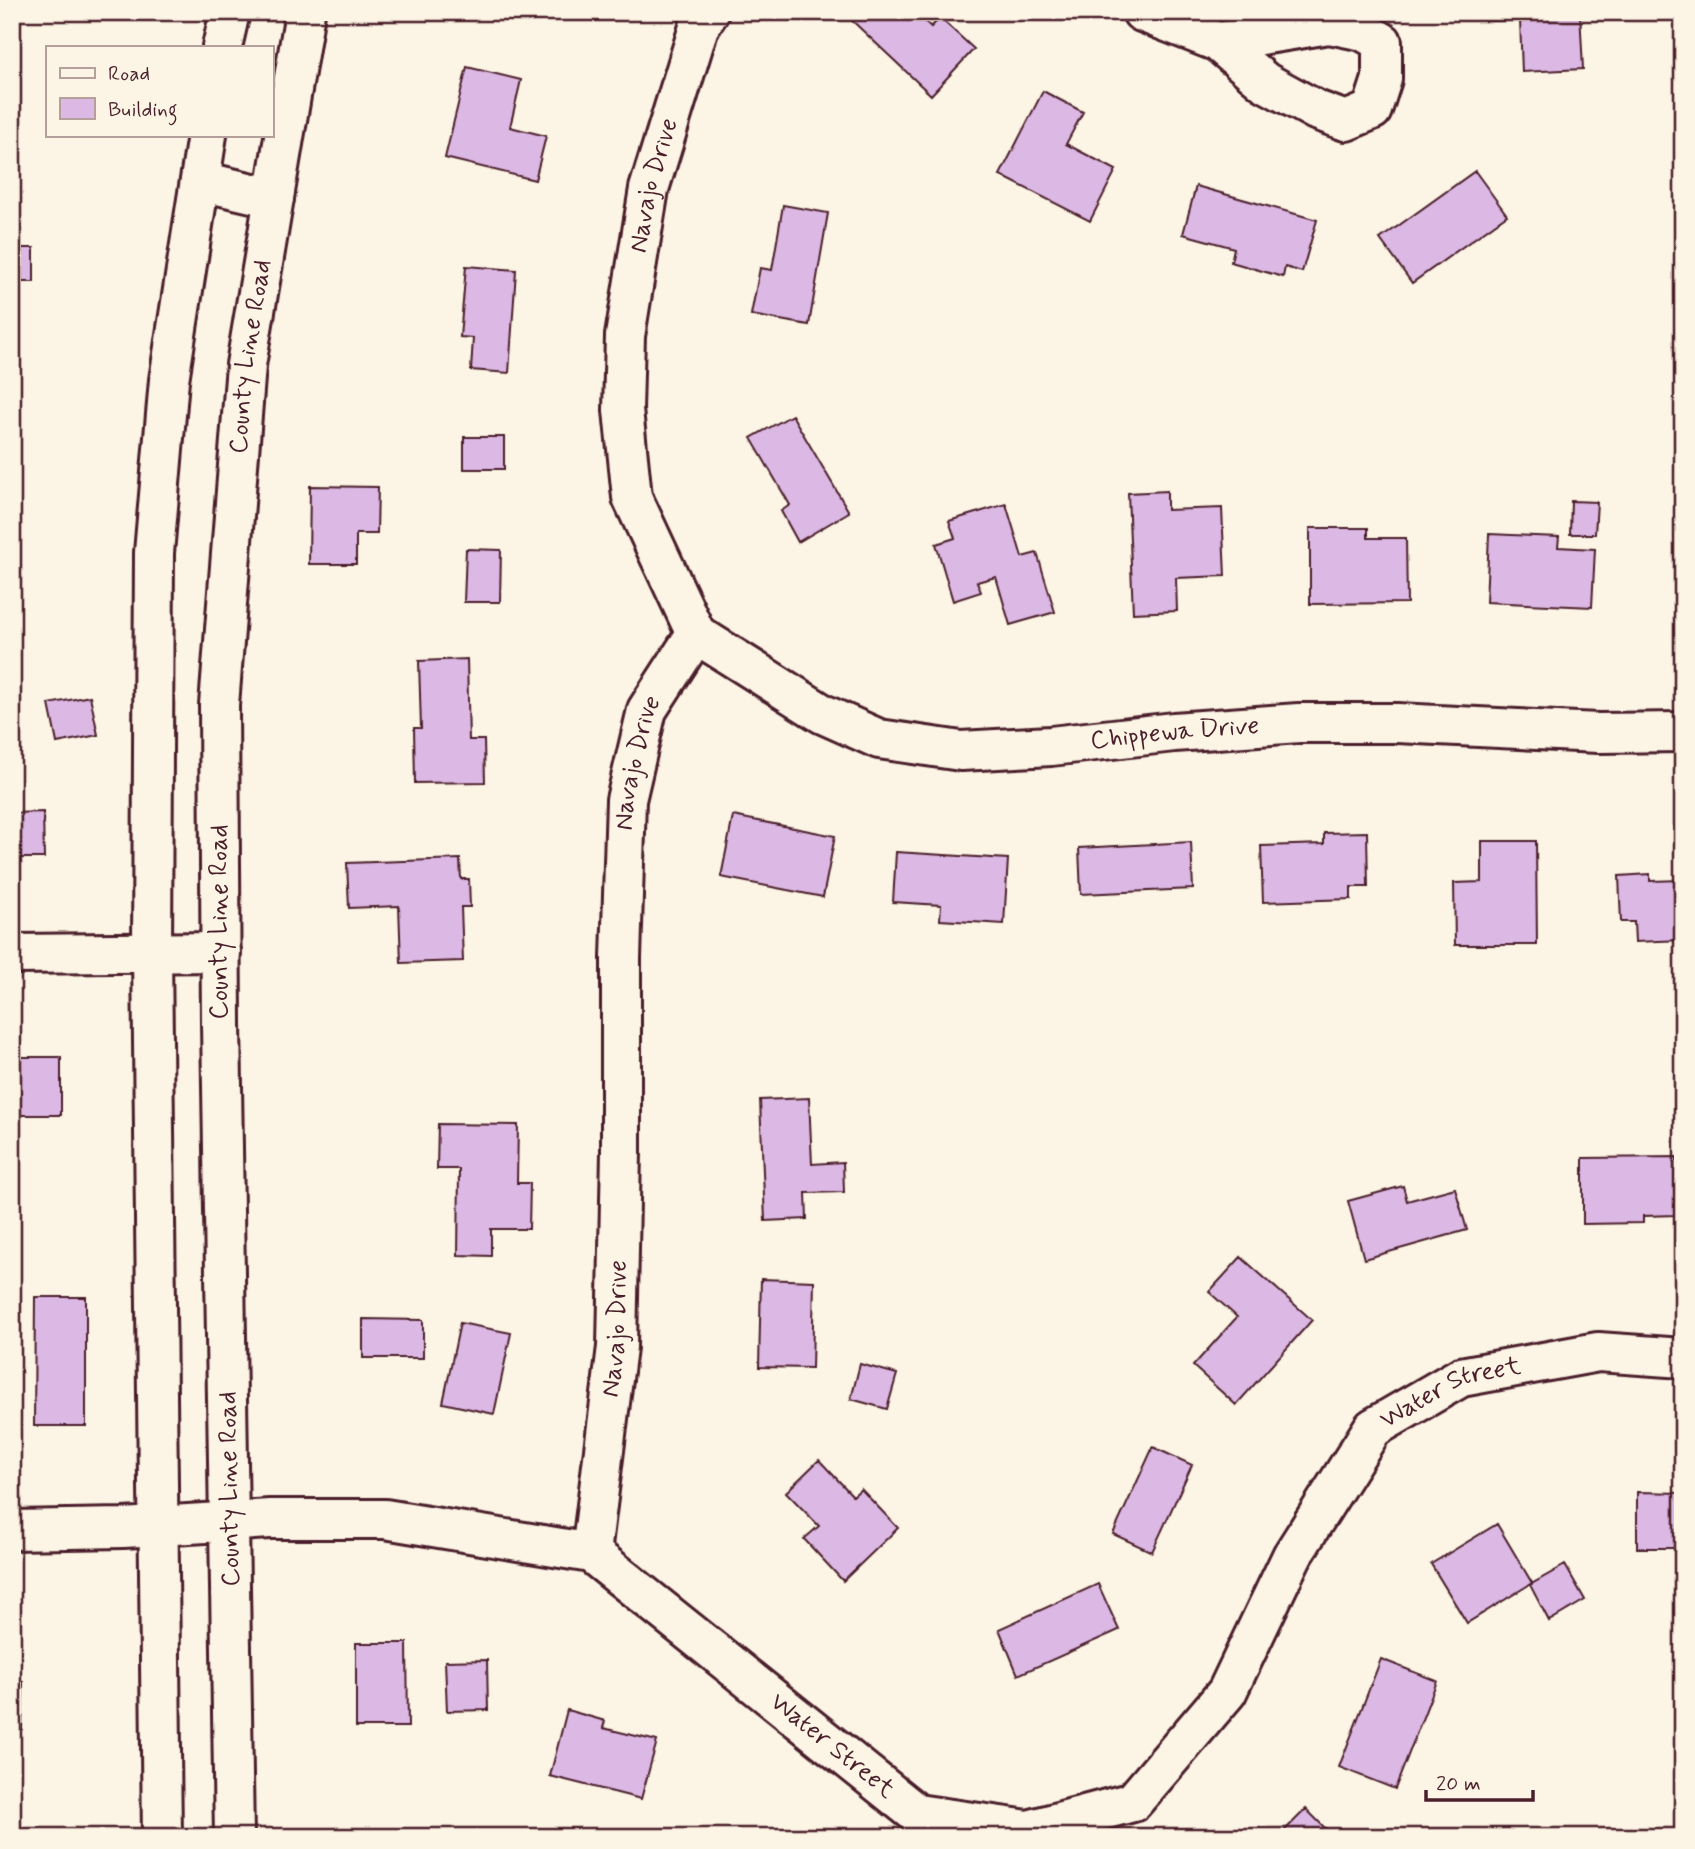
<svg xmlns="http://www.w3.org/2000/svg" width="1695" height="1849" viewBox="0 0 1695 1849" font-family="Mynerve,sans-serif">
  <rect width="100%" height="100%" fill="#fcf5e5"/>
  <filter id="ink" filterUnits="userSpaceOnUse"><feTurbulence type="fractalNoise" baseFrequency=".0143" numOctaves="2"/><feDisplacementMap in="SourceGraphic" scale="14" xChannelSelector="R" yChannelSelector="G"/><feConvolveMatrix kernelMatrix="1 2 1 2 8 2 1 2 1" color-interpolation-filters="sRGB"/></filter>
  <g filter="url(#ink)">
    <path fill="#dcb9e4" stroke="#4a1f2b" stroke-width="2" d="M 847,12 L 915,12 L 931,27 L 940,18 L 974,49 L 931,95 L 845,14 Z
      M 1487,12 L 1580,12 L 1583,69 L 1522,72 L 1520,20 L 1487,21 Z
      M 467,67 L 521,80 L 510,127 L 546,136 L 535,180 L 445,158 Z
      M 1043,91 L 1083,112 L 1066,144 L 1116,170 L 1090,221 L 1000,175 Z
      M 1475,171 L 1507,215 L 1412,283 L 1380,239 Z
      M 1196,186 L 1317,220 L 1302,272 L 1285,267 L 1283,277 L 1231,262 L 1234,248 L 1183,234 Z
      M 783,205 L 828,213 L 809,325 L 751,315 L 760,268 L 772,270 Z
      M 12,225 L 13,248 L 34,248 L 34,282 L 12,282 Z
      M 466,266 L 516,270 L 509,373 L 471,370 L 473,338 L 460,337 Z
      M 792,415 L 849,512 L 798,542 L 781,511 L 790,505 L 751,438 Z
      M 464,437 L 504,437 L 504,469 L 464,469 Z
      M 310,486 L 378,487 L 377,534 L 356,534 L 356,564 L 309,564 Z
      M 1167,491 L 1167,510 L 1222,508 L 1225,576 L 1176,578 L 1177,611 L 1133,613 L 1128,493 Z
      M 1571,501 L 1597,502 L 1595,534 L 1570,534 Z
      M 1006,504 L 1022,557 L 1037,553 L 1055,612 L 1010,625 L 996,577 L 977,582 L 981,592 L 953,601 L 936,544 L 955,538 L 949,521 Z
      M 1310,528 L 1368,528 L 1368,538 L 1406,538 L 1407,603 L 1310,604 Z
      M 1489,534 L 1559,537 L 1558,547 L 1595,549 L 1592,607 L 1486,602 Z
      M 466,549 L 501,550 L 500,602 L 464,602 Z
      M 467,659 L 469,740 L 484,740 L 485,782 L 415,783 L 414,728 L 421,728 L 419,661 Z
      M 90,696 L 98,735 L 57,743 L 49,704 Z
      M 43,812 L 44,858 L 12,858 L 12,813 Z
      M 733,816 L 835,836 L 823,897 L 721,877 Z
      M 1367,832 L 1368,887 L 1351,887 L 1351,899 L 1263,902 L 1261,846 L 1324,844 L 1324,833 Z
      M 1482,841 L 1536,841 L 1537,945 L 1455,945 L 1454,883 L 1482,882 Z
      M 1191,842 L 1193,889 L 1081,894 L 1079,848 Z
      M 896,852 L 1008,859 L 1004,924 L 940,920 L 941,905 L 893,902 Z
      M 460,859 L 461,879 L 469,879 L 470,907 L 461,907 L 463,961 L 401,963 L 399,906 L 349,908 L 347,863 Z
      M 1650,874 L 1650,881 L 1683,880 L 1683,940 L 1635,942 L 1634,922 L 1621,922 L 1619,876 Z
      M 12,1057 L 61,1057 L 61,1115 L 12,1115 Z
      M 809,1098 L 812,1164 L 843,1162 L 844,1192 L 806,1193 L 807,1219 L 765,1221 L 760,1100 Z
      M 438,1124 L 518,1125 L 517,1183 L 530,1183 L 529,1229 L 491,1229 L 491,1256 L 458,1255 L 459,1169 L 437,1169 Z
      M 1677,1157 L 1677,1215 L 1643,1216 L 1643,1223 L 1583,1224 L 1583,1158 Z
      M 1403,1186 L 1407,1201 L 1455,1188 L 1467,1230 L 1364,1259 L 1348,1201 Z
      M 1241,1257 L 1312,1320 L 1236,1405 L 1193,1366 L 1237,1317 L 1209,1292 Z
      M 761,1279 L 814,1281 L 812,1368 L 759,1367 Z
      M 35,1297 L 86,1297 L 86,1426 L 34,1426 Z
      M 363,1319 L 423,1320 L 423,1358 L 363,1358 Z
      M 460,1323 L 511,1333 L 494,1414 L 443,1403 Z
      M 860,1364 L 897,1374 L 887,1409 L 851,1399 Z
      M 1153,1447 L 1192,1465 L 1152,1552 L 1113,1534 Z
      M 819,1460 L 853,1496 L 861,1489 L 898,1528 L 843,1581 L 804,1539 L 819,1526 L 786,1492 Z
      M 1637,1492 L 1683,1493 L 1683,1548 L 1637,1548 Z
      M 1497,1524 L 1532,1583 L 1467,1623 L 1431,1564 Z
      M 1565,1565 L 1585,1600 L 1549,1621 L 1530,1585 Z
      M 1098,1584 L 1119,1630 L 1018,1675 L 999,1629 Z
      M 356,1643 L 407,1643 L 408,1727 L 356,1727 Z
      M 1381,1659 L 1437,1681 L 1395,1789 L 1339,1767 Z
      M 487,1660 L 488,1710 L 447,1711 L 445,1661 Z
      M 12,1682 L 23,1682 L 22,1729 L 12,1728 Z
      M 567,1710 L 605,1721 L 603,1728 L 657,1741 L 641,1799 L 550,1776 Z
      M 1306,1809 L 1334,1837 L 1278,1837 Z"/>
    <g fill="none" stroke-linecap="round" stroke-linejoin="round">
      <defs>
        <g id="street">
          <path d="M 1142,12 L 1218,42 L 1265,82 L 1316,110 L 1346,121 L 1372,110 L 1382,79 L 1382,42 L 1363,31 L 1329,24 L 1218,42"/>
          <path id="s1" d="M 696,634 L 823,714 L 879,739 L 961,751 L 1051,746 L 1174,732 L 1299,723 L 1397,723 L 1598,733 L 1683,732"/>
          <path id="s2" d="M 696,634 L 632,497 L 623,410 L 625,336 L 649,189 L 699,27 L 709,12"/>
          <path d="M 12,954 L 221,952"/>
          <path id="s3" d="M 12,1530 L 123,1528 L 270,1519 L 385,1519 L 591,1553 L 917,1814 L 1028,1830 L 1133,1802 L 1227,1692 L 1292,1556 L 1373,1428 L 1461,1377 L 1598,1352 L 1683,1358"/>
          <path id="s4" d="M 591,1553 L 617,1347 L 621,1152 L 621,958 L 626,800 L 647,710 L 696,634"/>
        </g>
        <g id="secondary">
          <path d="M 222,47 L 230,12"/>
          <path d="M 201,181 L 274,198"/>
          <path d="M 162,1837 L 152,953 L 154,553 L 169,380 L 207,135"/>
          <path id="s5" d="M 234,1837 L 221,1023 L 219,705 L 246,365 L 305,12"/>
        </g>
      </defs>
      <use href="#street" stroke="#4a1f2b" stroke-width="44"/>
      <use href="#secondary" stroke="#4a1f2b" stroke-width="44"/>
      <use href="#street" stroke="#fcf5e5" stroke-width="38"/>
      <use href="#secondary" stroke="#fcf5e5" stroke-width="38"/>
    </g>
  </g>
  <g text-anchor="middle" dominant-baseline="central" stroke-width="6" stroke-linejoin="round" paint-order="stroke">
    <g font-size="26" fill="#4a1f2b" stroke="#fcf5e5">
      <text stroke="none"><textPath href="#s2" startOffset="466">Navajo Drive</textPath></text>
      <text stroke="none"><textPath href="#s5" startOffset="1482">County Line Road</textPath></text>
      <text stroke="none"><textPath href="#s1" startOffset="509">Chippewa Drive</textPath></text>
      <text stroke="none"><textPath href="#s4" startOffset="793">Navajo Drive</textPath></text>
      <text transform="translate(220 922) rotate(-90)">County Line Road</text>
      <text stroke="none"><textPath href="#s4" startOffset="226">Navajo Drive</textPath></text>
      <text stroke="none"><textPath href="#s3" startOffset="1754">Water Street</textPath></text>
      <text transform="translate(230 1489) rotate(-91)">County Line Road</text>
      <text stroke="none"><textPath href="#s3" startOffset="891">Water Street</textPath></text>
    </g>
  </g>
  <rect width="1695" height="1849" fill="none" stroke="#fcf5e5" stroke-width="42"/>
  <rect x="21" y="21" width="1653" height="1807" fill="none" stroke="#4a1f2b" stroke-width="2.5" filter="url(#ink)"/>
  <rect x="46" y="46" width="228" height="91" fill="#fcf5e5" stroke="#b59f9b" stroke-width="2"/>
  <rect x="60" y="68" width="35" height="10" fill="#fcf5e5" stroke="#b59f9b" stroke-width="2"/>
  <text x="108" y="80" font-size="21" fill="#4a1f2b">Road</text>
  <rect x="60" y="98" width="35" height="21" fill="#dcb9e4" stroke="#b59f9b" stroke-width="2"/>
  <text x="108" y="116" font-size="21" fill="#4a1f2b">Building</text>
  <path d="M1426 1790v10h107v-10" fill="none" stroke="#4a1f2b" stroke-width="3.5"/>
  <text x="1436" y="1790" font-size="21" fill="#4a1f2b" stroke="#fcf5e5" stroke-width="5" paint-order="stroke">20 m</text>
</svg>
